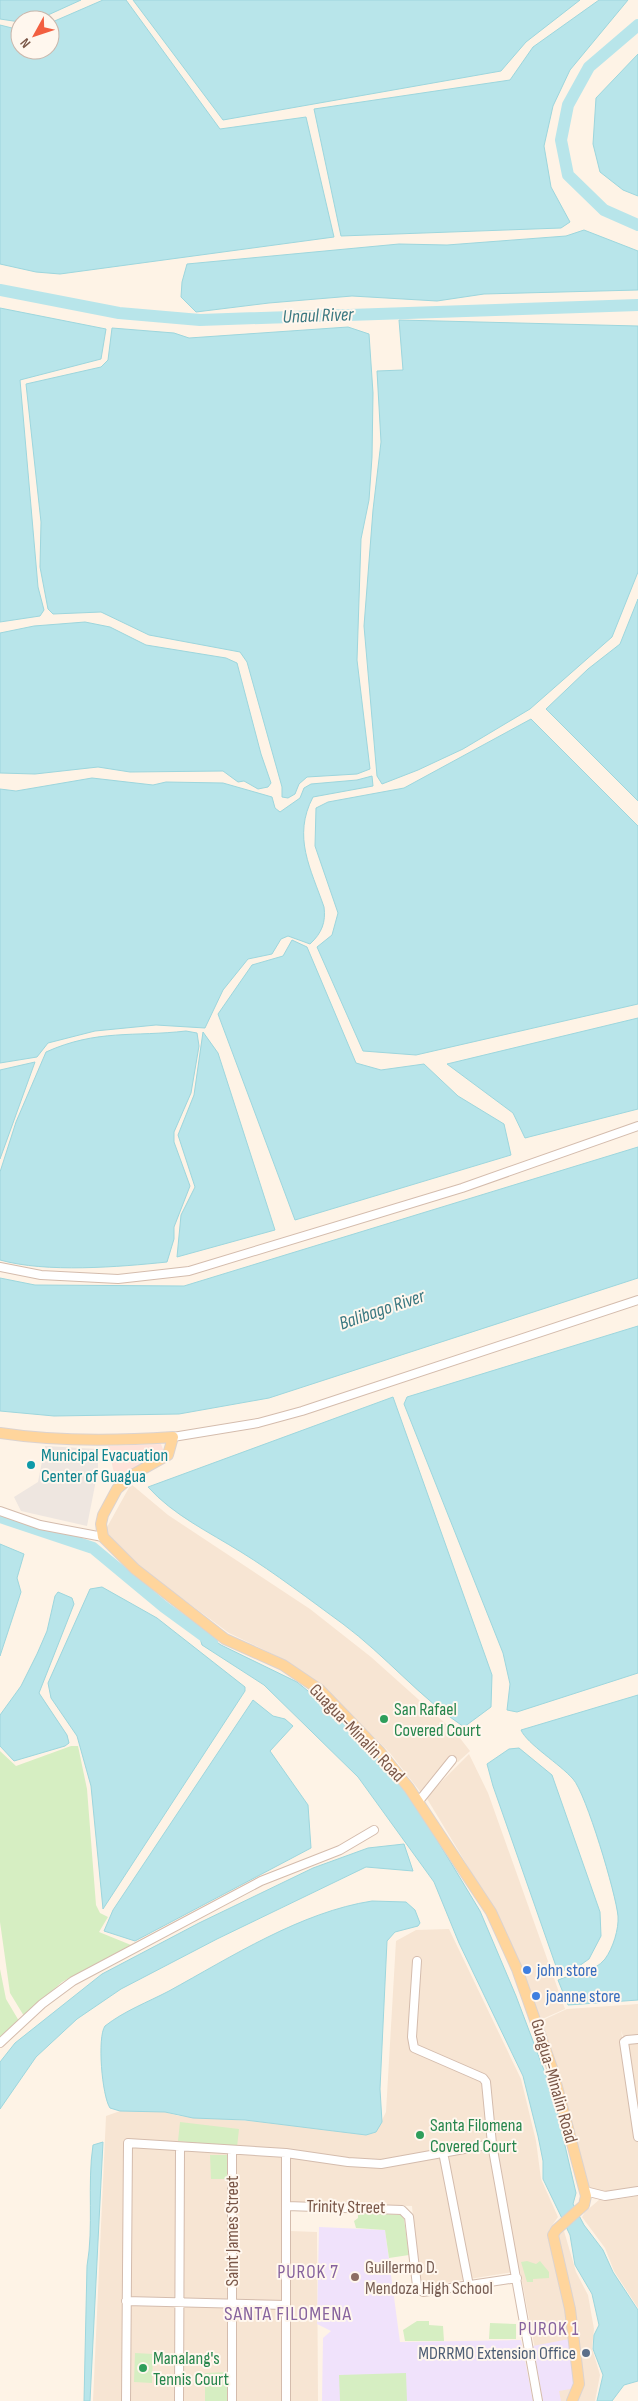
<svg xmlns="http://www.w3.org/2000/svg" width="638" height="2401" viewBox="0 0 638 2401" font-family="'Sofia Sans Condensed',sans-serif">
  <rect width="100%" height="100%" fill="#fef3e6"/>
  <path fill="#f7e5d3" d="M 131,1484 L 168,1515 L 310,1609 L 371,1657 L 456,1733 L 470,1751 L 458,1762 L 452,1763 L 422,1794 L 390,1753 L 329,1692 L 287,1661 L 229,1633 L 145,1571 L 108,1537 L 106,1529 Z
    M 469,1754 L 488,1793 L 565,2009 L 540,2020 L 493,1908 L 426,1797 Z
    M 449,1929 L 521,2079 L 536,2141 L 541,2179 L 558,2217 L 549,2230 L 558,2236 L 564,2231 L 576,2272 L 588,2295 L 594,2329 L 592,2348 L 600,2375 L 595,2401 L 545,2401 L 520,2271 L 419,2287 L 412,2206 L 345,2204 L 283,2205 L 290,2231 L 317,2232 L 318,2401 L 93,2401 L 106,2116 L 120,2111 L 165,2112 L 179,2116 L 275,2123 L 366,2135 L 376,2132 L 386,2112 L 396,1941 L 416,1930 Z
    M 638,2004 L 638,2039 L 624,2040 L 621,2030 L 638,2138 L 638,2191 L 590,2196 L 554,2059 L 541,2021 L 567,2009 Z
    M 638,2041 L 638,2117 L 625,2042 Z
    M 638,2196 L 638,2308 L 614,2271 L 605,2248 L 582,2217 L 585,2212 L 600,2199 L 614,2200 Z"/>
  <path fill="#ffe2d9" d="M 161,1444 L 164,1452 L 161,1455 L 130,1470 L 116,1482 L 108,1446 Z"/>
  <path fill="#eee6e0" d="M 45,1446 L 98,1449 L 98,1470 L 87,1526 L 21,1511 L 14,1497 L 38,1482 Z"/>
  <path fill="#f0e2fb" d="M 319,2227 L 385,2230 L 400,2342 L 521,2340 L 533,2401 L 322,2401 L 323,2338 L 331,2331 L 317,2324 Z
    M 569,2339 L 576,2388 L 559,2391 L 561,2401 L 543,2401 L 533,2346 Z"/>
  <path fill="#d6eec2" d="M 71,1746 L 78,1746 L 87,1789 L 96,1905 L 100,1913 L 108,1917 L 99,1932 L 131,1945 L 62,1982 L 24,2016 L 10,1993 L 0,1922 L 0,1751 L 16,1766 Z
    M 0,1969 L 6,1999 L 19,2021 L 0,2039 Z
    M 180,2122 L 239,2129 L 237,2147 L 178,2141 Z
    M 210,2155 L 228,2155 L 228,2179 L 211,2179 Z
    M 358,2212 L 401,2215 L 404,2219 L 409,2255 L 389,2258 L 385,2230 L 356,2228 L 354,2221 L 358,2218 Z
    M 527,2261 L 536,2264 L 540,2261 L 549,2272 L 549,2278 L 533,2279 L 533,2282 L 527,2282 L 521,2262 Z
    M 417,2321 L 429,2321 L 429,2325 L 443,2326 L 444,2341 L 405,2341 L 403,2330 Z
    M 490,2323 L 516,2324 L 516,2339 L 489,2339 Z
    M 135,2353 L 153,2354 L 152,2383 L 134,2382 Z
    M 227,2372 L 227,2401 L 205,2401 L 205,2373 Z
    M 406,2373 L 407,2401 L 340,2401 L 339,2375 Z"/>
  <path fill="#b8e5ea" stroke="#9dd6dd" d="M 0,0 L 81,0 L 37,20 L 20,20 L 20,22 L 0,19 Z
    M 103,0 L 126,0 L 220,129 L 306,117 L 334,237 L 60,274 L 36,272 L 0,264 L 0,25 L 20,30 L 20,50 L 50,50 L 50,23 Z
    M 133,0 L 580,0 L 526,42 L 501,71 L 223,120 Z
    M 599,0 L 628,0 L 570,70 L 553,106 L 544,146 L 551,187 L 570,222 L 561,228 L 341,236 L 314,109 L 510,80 L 533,47 Z
    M 638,54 L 638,196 L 623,190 L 600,172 L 593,144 L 596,98 Z
    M 584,230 L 638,251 L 638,290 L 484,294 L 437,301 L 352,296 L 269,303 L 196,312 L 181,297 L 182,282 L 187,264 L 399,244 L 447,245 L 566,236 Z
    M 0,308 L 106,329 L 101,359 L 20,380 L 38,587 L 44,610 L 40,616 L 0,622 Z
    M 399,320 L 638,326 L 638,572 L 612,637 L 530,709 L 463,749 L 418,770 L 382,784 L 377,776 L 364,626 L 373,510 L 381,442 L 377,371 L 403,370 Z
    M 348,327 L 369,334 L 373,393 L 372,457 L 369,500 L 361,539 L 357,660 L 370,769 L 357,774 L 307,777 L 299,784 L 295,794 L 288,798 L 282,797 L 282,787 L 247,662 L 240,652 L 149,635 L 101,612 L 53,614 L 48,609 L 40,567 L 41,522 L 26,384 L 101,367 L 108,360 L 112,328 L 174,333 L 189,338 Z
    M 638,599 L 638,801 L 546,709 L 588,669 L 620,644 Z
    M 85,622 L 110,627 L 146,645 L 226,658 L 237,663 L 261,754 L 271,783 L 268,787 L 258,789 L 244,781 L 238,782 L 223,771 L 130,772 L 98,767 L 35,774 L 0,773 L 0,633 L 34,626 Z
    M 531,719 L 638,826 L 638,1004 L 416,1055 L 363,1051 L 317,947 L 332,935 L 338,913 L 315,846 L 316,808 L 328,802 L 404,788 Z
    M 372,776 L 373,786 L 313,797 C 292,837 311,869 324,907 C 326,922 322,933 310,944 L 288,936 L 281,939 L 272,954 L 248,959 L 223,990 L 205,1028 L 156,1025 L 95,1031 L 48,1043 L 37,1057 L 0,1063 L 0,789 L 16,791 L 92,778 L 153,785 L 166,782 L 223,783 L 272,797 L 275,808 L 280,812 L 300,798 L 304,788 L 311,784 L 357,780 Z
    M 292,940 L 307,947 L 356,1063 L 381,1070 L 424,1064 L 458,1096 L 504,1124 L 511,1155 L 295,1220 L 218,1014 L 252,965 L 283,956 Z
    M 638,1018 L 638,1109 L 525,1138 L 513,1113 L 447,1064 Z
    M 186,1031 L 197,1033 L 199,1046 L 191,1093 L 174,1132 L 174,1142 L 190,1186 L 174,1227 L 174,1239 L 167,1262 C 119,1267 46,1273 0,1260 L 0,1172 L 16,1122 L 46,1052 C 97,1029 134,1037 186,1031 Z
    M 203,1032 L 218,1053 L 275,1230 L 177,1257 L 181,1215 L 195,1187 L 178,1135 L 194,1095 Z
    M 35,1062 L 0,1159 L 0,1070 Z
    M 638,1147 L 638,1278 L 269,1398 L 179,1414 L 54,1416 L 0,1411 L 0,1278 L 35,1285 L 184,1286 Z
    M 638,1326 L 638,1673 L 517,1712 L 507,1710 L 510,1684 L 503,1653 L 404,1404 L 407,1397 Z
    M 393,1397 L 492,1675 L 491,1707 L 464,1727 C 419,1697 386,1656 343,1624 C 310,1600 275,1573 241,1552 C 209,1532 173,1515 148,1487 Z
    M 0,1544 L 24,1554 L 17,1578 L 21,1592 L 0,1656 Z
    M 102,1587 L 157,1618 L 245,1687 L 245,1691 L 103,1909 L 91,1786 L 77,1736 L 51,1698 L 48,1683 L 90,1589 Z
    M 58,1592 L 72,1598 L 74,1604 L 39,1693 L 67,1735 L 69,1743 L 65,1746 L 14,1761 L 0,1746 L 0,1715 L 21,1686 L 37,1654 L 47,1631 L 55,1596 Z
    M 197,1628 L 221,1645 L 297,1682 L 329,1708 L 390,1770 L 421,1813 L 480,1911 L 516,1996 L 553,2094 L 576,2193 L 573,2204 L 584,2225 L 603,2250 L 613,2272 L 638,2310 L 638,2381 L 624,2385 L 612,2401 L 597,2401 L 603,2375 L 593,2349 L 594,2335 L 599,2325 L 592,2294 L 575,2265 L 570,2235 L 543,2179 L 543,2161 L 538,2136 L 523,2076 L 459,1943 L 434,1882 L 358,1777 L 264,1685 L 202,1645 Z
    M 638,1695 L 638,2000 L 568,2005 L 558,1980 C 574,1973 594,1973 605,1959 C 613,1948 619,1929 618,1916 C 616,1894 586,1793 573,1779 C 560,1764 527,1744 521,1730 Z
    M 253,1700 L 273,1716 L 285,1719 L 293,1726 L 270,1751 L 308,1805 L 311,1848 L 135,1941 L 104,1931 L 113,1910 Z
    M 519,1748 L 552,1775 L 600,1912 L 601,1936 L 589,1959 L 579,1966 L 558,1972 L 493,1786 L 487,1764 L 509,1749 Z
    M 404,1844 L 413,1871 L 366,1867 L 217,1939 L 121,1989 L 77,2019 L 36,2057 L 0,2109 L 0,2062 L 15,2043 L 102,1974 L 199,1923 L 313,1868 L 368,1848 Z
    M 372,1901 L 406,1902 L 415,1910 L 420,1923 L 418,1926 L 395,1932 L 387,1941 L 380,2089 L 382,2122 L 376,2132 L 366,2135 L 245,2120 L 193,2118 L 165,2112 L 120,2111 L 110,2108 C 102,2096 97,2037 105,2026 C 124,2011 148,2002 169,1991 C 231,1957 301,1912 372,1901 Z
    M 103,2142 L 90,2401 L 84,2401 L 87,2266 C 94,2226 87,2185 93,2145 Z"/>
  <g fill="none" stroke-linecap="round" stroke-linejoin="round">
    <path stroke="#b8e5ea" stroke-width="12" d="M 638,25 L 589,67 L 568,105 L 561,140 L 568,175 L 604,210 L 638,225
      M 0,290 L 119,313 L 200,320 L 638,305
      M 0,1517 L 93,1548 L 164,1607 L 212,1642"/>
    <defs>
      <path id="minor" d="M 0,1267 L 41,1275 L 118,1279 L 189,1271 L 462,1188 L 638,1126
        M 173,1437 L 258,1423 L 302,1411 L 638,1300
        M 0,1511 L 40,1525 L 103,1537
        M 419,1801 L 452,1760
        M 417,1961 L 412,2037 L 414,2048 L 483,2078 L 486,2082 L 492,2144 L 538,2401
        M 638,2039 L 627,2040 L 624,2042 L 638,2137
        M 0,2043 L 42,2004 L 73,1981 L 261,1881 L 340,1850 L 374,1830
        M 232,2150 L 232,2401
        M 443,2152 L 469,2286
        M 585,2191 L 605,2196 L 638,2191
        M 287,2206 L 402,2210 L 409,2217 L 417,2286 L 423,2292 L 517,2278
        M 126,2301 L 285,2305
        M 126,2401 L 128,2143 L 286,2153 L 348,2162 L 381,2164 L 492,2144
        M 179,2401 L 180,2147
        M 286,2401 L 286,2153"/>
      <path id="major" d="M 0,1433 C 58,1442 115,1441 173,1437 L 168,1455 L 134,1474 L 117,1489 L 103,1515 L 101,1524 L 103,1537 L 135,1569 L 225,1639 L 283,1665 L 320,1690 L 380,1752 L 409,1788 L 491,1912 L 517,1969 L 552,2068 L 586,2196 L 584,2205 L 556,2230 L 553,2235 L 570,2309 L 577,2367 L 579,2384 L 572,2401"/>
    </defs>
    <use href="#minor" stroke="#d4bcad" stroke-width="10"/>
    <use href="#major" stroke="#dcd3cf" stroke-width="12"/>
    <use href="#minor" stroke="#fff" stroke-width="8"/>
    <use href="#major" stroke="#ffd59c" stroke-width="10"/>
  </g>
  <circle fill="#0f9aa8" stroke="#fff7ee" stroke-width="2" cx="31" cy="1465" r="5"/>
  <g fill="#2e9e5b" stroke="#fff7ee" stroke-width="2">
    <circle cx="384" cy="1719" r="5"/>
    <circle cx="420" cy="2135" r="5"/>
    <circle cx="143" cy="2368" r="5"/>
  </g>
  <g fill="#3f7fe0" stroke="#fff7ee" stroke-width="2">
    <circle cx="527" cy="1970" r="5"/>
    <circle cx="536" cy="1996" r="5"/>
  </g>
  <circle fill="#8d6e63" stroke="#fff7ee" stroke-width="2" cx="355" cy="2277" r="5"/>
  <circle fill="#5c6f8a" stroke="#fff7ee" stroke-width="2" cx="586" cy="2353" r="5"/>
  <g text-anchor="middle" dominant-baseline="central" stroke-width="4" stroke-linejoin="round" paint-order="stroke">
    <g font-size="18" fill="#0d838f" stroke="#fff7ee" text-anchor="start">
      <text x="41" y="1455">Municipal Evacuation<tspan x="41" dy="21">Center of Guagua</tspan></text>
    </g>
    <g font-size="18" fill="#27864d" stroke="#fff7ee" text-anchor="start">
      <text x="394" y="1709">San Rafael<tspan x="394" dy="21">Covered Court</tspan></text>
      <text x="430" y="2125">Santa Filomena<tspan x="430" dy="21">Covered Court</tspan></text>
      <text x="153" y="2358">Manalang's<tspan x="153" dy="21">Tennis Court</tspan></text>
    </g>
    <g font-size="18" fill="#7a5748" stroke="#fff7ee">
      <text transform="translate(357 1733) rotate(46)">Guagua-Minalin Road</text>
      <text transform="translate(554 2081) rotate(74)">Guagua-Minalin Road</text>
      <text transform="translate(346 2207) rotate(1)">Trinity Street</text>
      <text transform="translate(232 2231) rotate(-90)">Saint James Street</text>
    </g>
    <g font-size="18" fill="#366cbe" stroke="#fff7ee" text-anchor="start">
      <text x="537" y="1970">john store</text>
      <text x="546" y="1996">joanne store</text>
    </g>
    <g font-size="18" fill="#785e54" stroke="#fff7ee" text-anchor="start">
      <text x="365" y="2267">Guillermo D.<tspan x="365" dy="21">Mendoza High School</tspan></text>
    </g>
    <g font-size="18" fill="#4e5e75" stroke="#fff7ee" text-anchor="end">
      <text x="576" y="2353">MDRRMO Extension Office</text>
    </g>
    <g font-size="19" font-style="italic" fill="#3a7881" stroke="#fff7ee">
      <text transform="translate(318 316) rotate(-2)">Unaul River</text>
      <text transform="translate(382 1310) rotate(-19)">Balibago River</text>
    </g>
    <g font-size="19" letter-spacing="1" fill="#87639e" stroke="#fff7ee">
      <text x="308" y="2272">PUROK 7</text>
      <text x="549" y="2329">PUROK 1</text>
    </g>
    <g font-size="20" letter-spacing="1" fill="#87639e" stroke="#fff7ee">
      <text x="288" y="2314">SANTA FILOMENA</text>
    </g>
  </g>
  <g transform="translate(35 35) rotate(230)"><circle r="24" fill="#fff7ee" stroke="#cab7ac"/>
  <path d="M0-4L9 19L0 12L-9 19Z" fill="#f25f40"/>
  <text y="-8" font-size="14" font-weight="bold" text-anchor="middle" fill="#7a5748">N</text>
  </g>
</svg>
